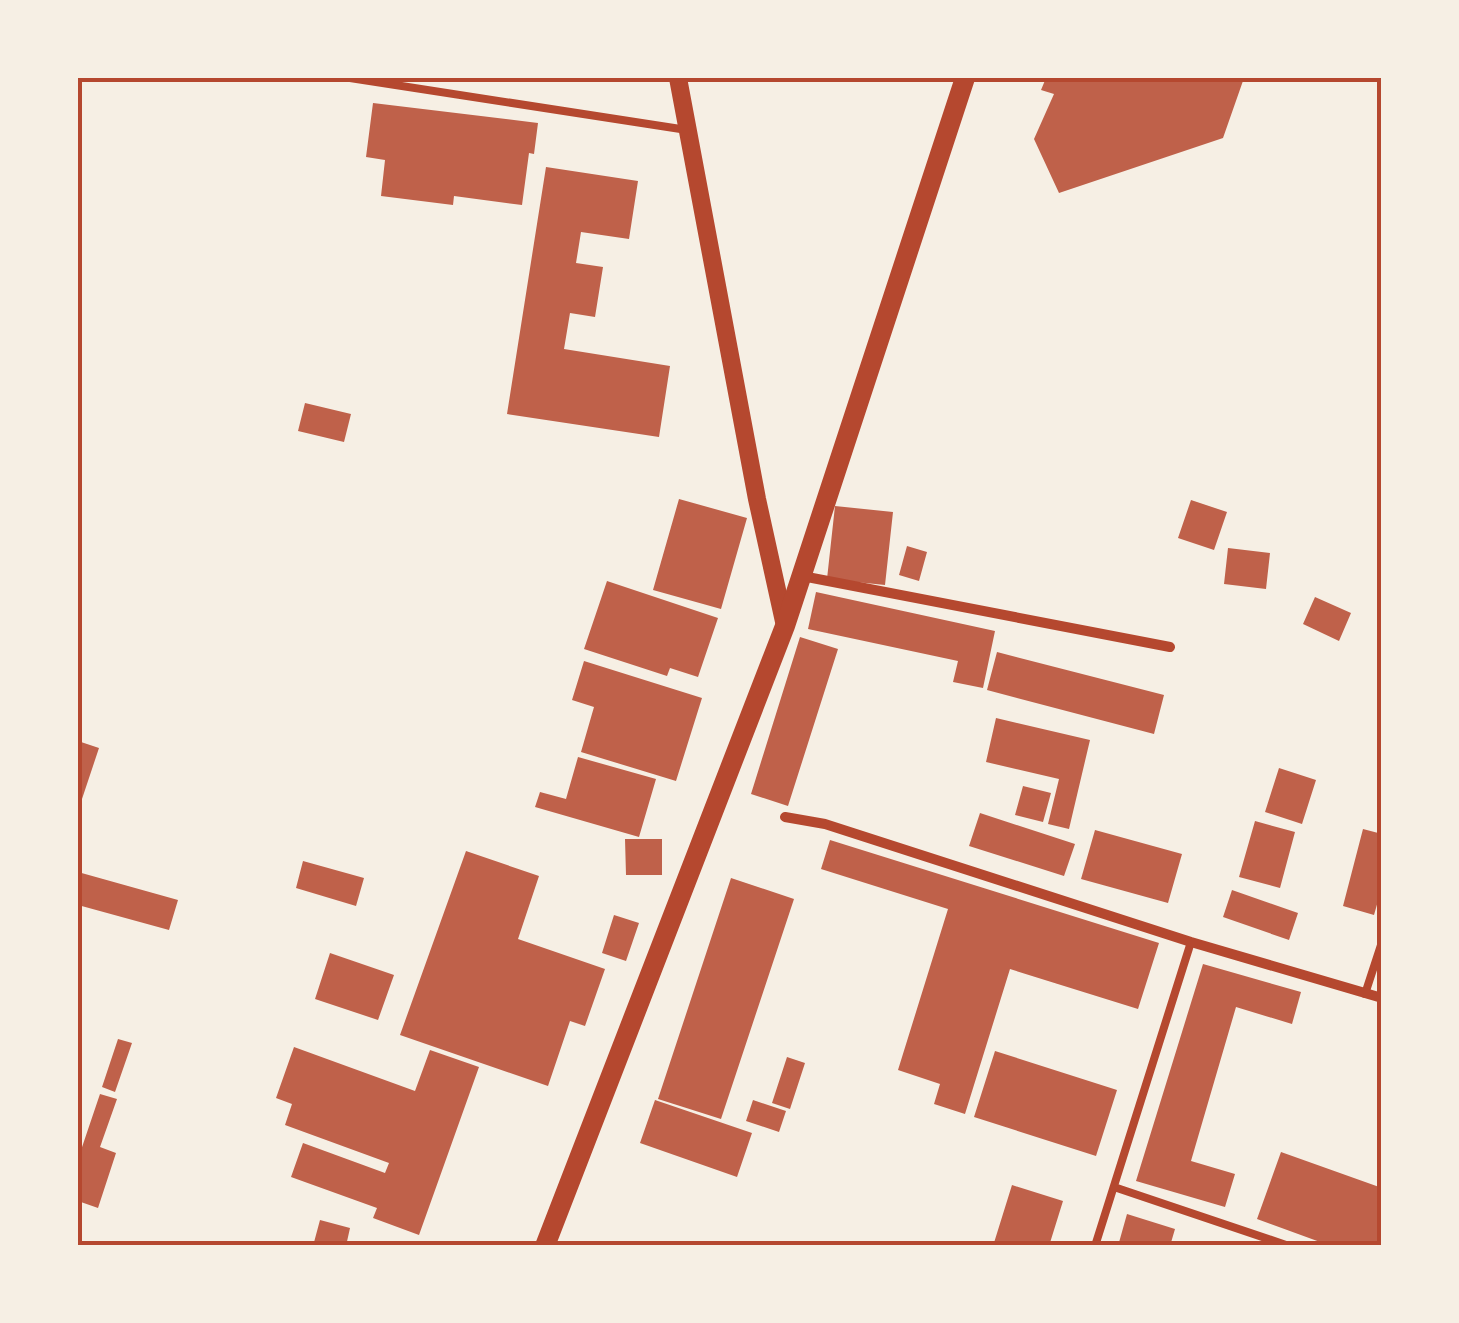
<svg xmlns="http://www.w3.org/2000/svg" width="1459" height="1323" viewBox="0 0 1459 1323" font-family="Quicksand,sans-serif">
  <rect width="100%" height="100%" fill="#f6efe4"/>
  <path fill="#bf614a" d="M 1046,78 L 1244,78 L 1223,138 L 1059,193 L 1034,139 L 1054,94 L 1041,90 Z
    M 373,103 L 538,123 L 534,154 L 529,153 L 522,205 L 454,196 L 453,205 L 381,196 L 385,160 L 366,157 Z
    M 546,167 L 638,181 L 629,239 L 581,232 L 576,263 L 603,267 L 595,317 L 570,313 L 564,349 L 670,366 L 659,437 L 507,414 Z
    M 305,403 L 351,414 L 344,442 L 298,431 Z
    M 679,499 L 747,518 L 721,609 L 653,590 Z
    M 1191,500 L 1227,512 L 1214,550 L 1178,538 Z
    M 835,506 L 893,512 L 885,585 L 827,579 Z
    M 907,546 L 927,552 L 919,581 L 899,575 Z
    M 1228,548 L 1270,553 L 1266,589 L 1224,584 Z
    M 607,581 L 718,618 L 698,677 L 670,668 L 667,676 L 584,649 Z
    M 816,592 L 995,631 L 983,688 L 953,682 L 958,661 L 808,629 Z
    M 1315,597 L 1351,613 L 1339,641 L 1303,624 Z
    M 800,637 L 838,649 L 788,806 L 751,794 Z
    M 997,652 L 1164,695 L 1154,734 L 987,690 Z
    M 584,661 L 702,698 L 676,781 L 581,752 L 594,707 L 572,700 Z
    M 996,718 L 1090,740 L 1069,829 L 1048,824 L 1059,779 L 986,762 Z
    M 78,741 L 99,748 L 81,802 L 78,801 Z
    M 578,757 L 656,779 L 639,837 L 535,807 L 540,792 L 566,799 Z
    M 1279,768 L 1316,780 L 1302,824 L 1265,812 Z
    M 1023,786 L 1051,793 L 1043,822 L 1015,815 Z
    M 980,813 L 1075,844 L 1064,876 L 969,846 Z
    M 1255,821 L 1295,832 L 1280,888 L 1239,877 Z
    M 1363,829 L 1382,834 L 1382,887 L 1374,915 L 1343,906 Z
    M 1095,830 L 1182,854 L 1168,903 L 1081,879 Z
    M 625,839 L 662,839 L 662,875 L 626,875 Z
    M 830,840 L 1159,943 L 1138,1009 L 1010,969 L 965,1114 L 934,1104 L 940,1084 L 898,1070 L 948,909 L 821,869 Z
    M 466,851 L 539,876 L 518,939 L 605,969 L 585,1026 L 570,1021 L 548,1086 L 400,1035 Z
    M 303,861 L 364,878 L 356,906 L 296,888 Z
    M 78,872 L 178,900 L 169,930 L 78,905 Z
    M 731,878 L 794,899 L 721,1119 L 658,1099 Z
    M 1232,890 L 1298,913 L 1289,940 L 1223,917 Z
    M 614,915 L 639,923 L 626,961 L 602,953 Z
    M 330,953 L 394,975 L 378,1020 L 315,999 Z
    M 1203,964 L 1301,992 L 1292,1024 L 1236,1007 L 1191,1161 L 1235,1174 L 1225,1207 L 1136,1181 Z
    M 118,1039 L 132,1043 L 115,1092 L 102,1087 Z
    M 294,1047 L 415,1091 L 430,1050 L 479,1067 L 419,1235 L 373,1218 L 377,1208 L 291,1177 L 303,1143 L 385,1173 L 389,1163 L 285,1125 L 292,1104 L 276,1098 Z
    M 995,1051 L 1117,1090 L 1096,1156 L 974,1117 Z
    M 787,1057 L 805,1063 L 790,1109 L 772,1103 Z
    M 100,1094 L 117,1099 L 100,1147 L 116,1153 L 98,1208 L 78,1201 L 78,1159 Z
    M 655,1100 L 752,1133 L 737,1177 L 640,1143 Z
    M 753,1100 L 786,1111 L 779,1132 L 746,1121 Z
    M 1281,1152 L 1382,1188 L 1382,1246 L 1331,1246 L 1257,1219 Z
    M 1012,1185 L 1063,1201 L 1049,1246 L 993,1246 Z
    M 1127,1214 L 1175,1229 L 1170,1246 L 1118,1246 Z
    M 320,1220 L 350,1228 L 346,1246 L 313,1246 Z"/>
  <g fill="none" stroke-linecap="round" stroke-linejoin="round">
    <path stroke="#b5482f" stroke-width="8" d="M 350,78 L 687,130
      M 1365,994 L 1382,942
      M 1114,1187 L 1289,1246
      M 1095,1246 L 1191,942"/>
    <path stroke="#b5482f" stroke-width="10" d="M 802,576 L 1170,647
      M 785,817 L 825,824 L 1191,942 L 1382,998"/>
    <path stroke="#b5482f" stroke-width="18" d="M 678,78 L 757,499 L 785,626"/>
    <path stroke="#b5482f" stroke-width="20" d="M 545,1246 L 785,626 L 965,78"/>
  </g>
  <rect width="1459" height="1323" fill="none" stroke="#f6efe4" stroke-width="160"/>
  <rect x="80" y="80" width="1299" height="1163" fill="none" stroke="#b5482f" stroke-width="4"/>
</svg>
